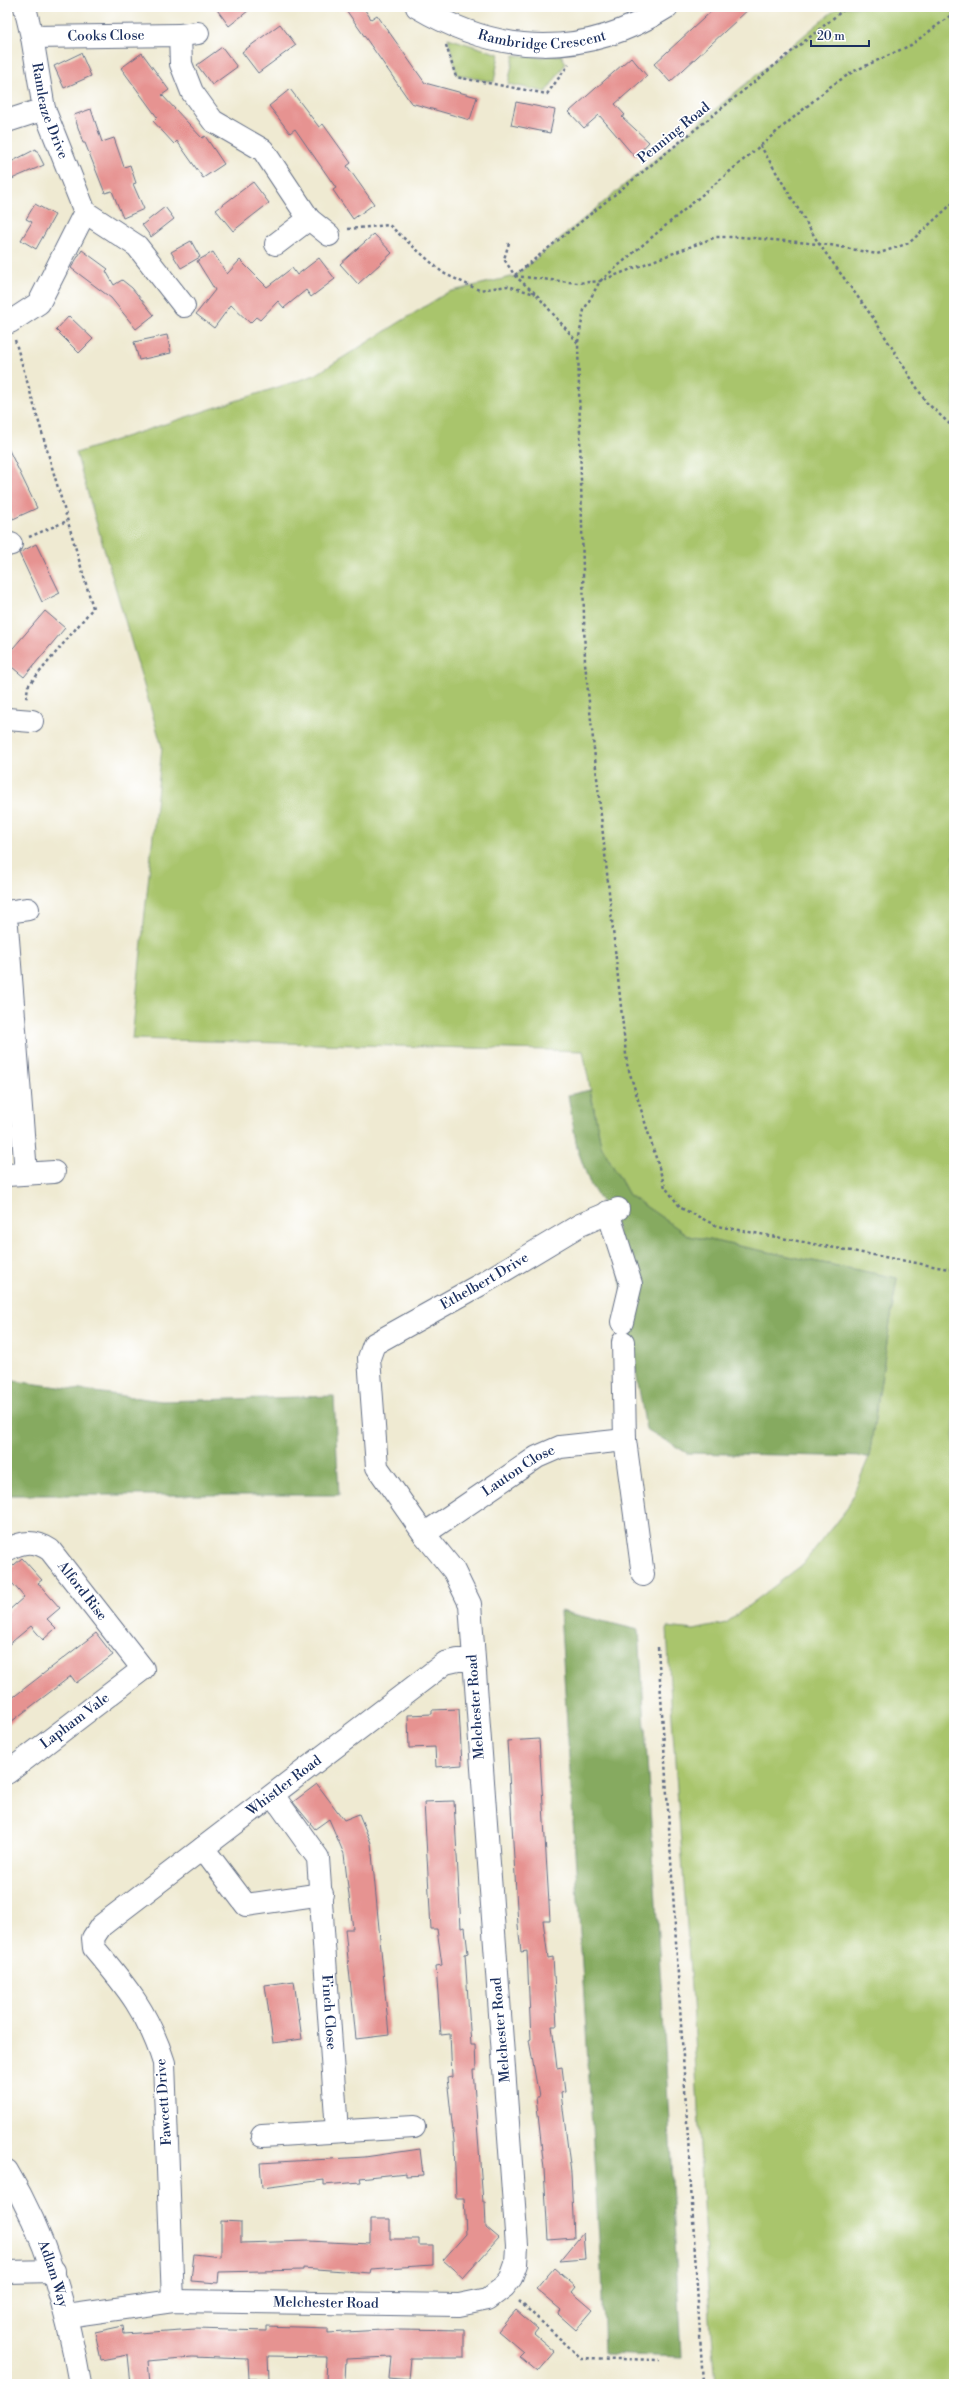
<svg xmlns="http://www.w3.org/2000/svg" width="961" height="2391" viewBox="0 0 961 2391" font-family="'Libre Bodoni',serif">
  <rect width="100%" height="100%" fill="#fff"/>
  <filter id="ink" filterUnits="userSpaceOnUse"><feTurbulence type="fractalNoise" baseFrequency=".025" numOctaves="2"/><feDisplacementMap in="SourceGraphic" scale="8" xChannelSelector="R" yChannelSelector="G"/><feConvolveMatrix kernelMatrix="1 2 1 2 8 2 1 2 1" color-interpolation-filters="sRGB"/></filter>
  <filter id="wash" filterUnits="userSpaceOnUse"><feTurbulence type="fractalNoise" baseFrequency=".012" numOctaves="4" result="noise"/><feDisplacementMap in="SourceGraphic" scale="16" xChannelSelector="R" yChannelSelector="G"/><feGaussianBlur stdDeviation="0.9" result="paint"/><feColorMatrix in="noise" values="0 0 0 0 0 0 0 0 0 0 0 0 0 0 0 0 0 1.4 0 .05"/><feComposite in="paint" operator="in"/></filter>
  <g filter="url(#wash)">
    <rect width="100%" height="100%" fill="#efead2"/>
    <path fill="#a9c56c" stroke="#627a65" d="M 838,7 L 954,7 L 954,2384 L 715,2384 C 703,2242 699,2100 689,1958 C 682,1848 672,1738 667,1627 L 694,1630 L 726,1623 L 802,1565 L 848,1507 L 869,1457 L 897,1278 L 689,1236 L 629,1195 L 601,1145 L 583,1051 L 132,1039 L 162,747 L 76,453 L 315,375 L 448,292 L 515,276 Z
      M 448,38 L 499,54 L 494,82 L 457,75 Z
      M 514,55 L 540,57 L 561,55 L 566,63 L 546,92 L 508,84 Z"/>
    <path fill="#86aa60" stroke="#506c5f" d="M 590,1090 L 601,1145 L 629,1195 L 689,1236 L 897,1278 L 869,1457 L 687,1453 L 646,1429 L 620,1279 L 617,1227 L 590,1184 L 577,1148 L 568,1095 Z
      M 7,1380 L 162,1401 L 334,1396 L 339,1495 L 7,1495 Z
      M 560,1611 L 639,1630 L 666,2064 L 681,2357 L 604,2354 L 601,2272 Z"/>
    <g id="blocks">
      <path fill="#e69391" d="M 215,7 L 253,7 L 229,26 Z
        M 344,7 L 363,7 L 371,19 L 377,15 L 425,83 L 477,97 L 470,120 L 411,103 Z
        M 716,7 L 751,7 L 670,82 L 654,64 Z
        M 280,24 L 296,45 L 258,73 L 242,52 Z
        M 222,47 L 237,67 L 212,85 L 197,65 Z
        M 81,53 L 91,76 L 64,88 L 54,66 Z
        M 142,53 L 169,90 L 162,95 L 202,138 L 205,136 L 224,164 L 203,178 L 177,141 L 174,144 L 153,121 L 157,117 L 121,68 Z
        M 631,57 L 647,76 L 615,104 L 625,115 L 622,117 L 649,142 L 635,157 L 599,115 L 584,128 L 569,112 Z
        M 290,89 L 319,127 L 323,124 L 351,163 L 347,166 L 374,204 L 353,219 L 333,190 L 336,188 L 295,129 L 290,133 L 269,106 Z
        M 516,102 L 555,110 L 550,133 L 511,125 Z
        M 91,109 L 102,142 L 114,138 L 124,167 L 130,165 L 136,183 L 133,184 L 144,209 L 123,218 L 112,191 L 105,193 L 85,143 L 83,143 L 74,115 Z
        M 36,149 L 44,165 L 7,181 L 7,164 Z
        M 253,182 L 269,203 L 233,231 L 216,210 Z
        M 35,204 L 55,215 L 36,249 L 21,240 L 32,222 L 26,219 Z
        M 165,207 L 174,219 L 151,237 L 142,225 Z
        M 374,234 L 392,253 L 358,284 L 340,264 Z
        M 191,241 L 200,257 L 181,268 L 171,252 Z
        M 82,250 L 108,269 L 106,271 L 114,285 L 122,280 L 132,288 L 154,315 L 136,329 L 111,298 L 71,268 Z
        M 213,252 L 227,274 L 240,260 L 267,287 L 292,268 L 297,275 L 319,258 L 335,279 L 311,297 L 306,290 L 284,308 L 278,301 L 260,320 L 256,317 L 250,323 L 231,305 L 214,328 L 196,314 L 215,290 L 197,261 Z
        M 69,316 L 93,339 L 79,353 L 56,330 Z
        M 167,335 L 171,353 L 139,360 L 134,342 Z
        M 7,446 L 37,508 L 13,519 L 7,506 Z
        M 36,544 L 60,593 L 42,602 L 19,553 Z
        M 45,611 L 65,628 L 24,677 L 7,663 L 7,655 Z
        M 22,1558 L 42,1580 L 38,1583 L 60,1608 L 47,1619 L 56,1628 L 43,1640 L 31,1626 L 7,1646 L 7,1612 L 24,1597 L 7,1577 L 7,1571 Z
        M 96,1633 L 113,1655 L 76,1683 L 71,1676 L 7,1725 L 7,1702 Z
        M 459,1709 L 462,1765 L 436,1767 L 435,1747 L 409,1748 L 408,1715 L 432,1714 L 432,1710 Z
        M 539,1739 L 550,1920 L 543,1920 L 548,1958 L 553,1957 L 557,2026 L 552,2026 L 557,2068 L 562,2067 L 565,2092 L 561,2093 L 571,2173 L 574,2238 L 548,2240 L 544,2169 L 536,2097 L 539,2097 L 529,2040 L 531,2039 L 527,1951 L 521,1952 L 518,1925 L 507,1741 Z
        M 317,1784 L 344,1820 L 359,1814 L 371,1843 L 389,2035 L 356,2039 L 345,1929 L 353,1929 L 344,1854 L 329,1819 L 315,1829 L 293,1802 Z
        M 454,1801 L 461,1928 L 465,1927 L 468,1953 L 465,1954 L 471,2045 L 475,2045 L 476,2070 L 473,2070 L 483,2202 L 485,2202 L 486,2227 L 499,2238 L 463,2278 L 443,2260 L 466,2234 L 464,2198 L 456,2198 L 454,2141 L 447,2078 L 452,2077 L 450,2034 L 441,2035 L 436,1966 L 442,1965 L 437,1929 L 431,1929 L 424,1802 Z
        M 294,1981 L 302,2039 L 273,2043 L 265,1985 Z
        M 420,2149 L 423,2175 L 406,2176 L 406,2173 L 360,2178 L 361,2182 L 324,2185 L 324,2180 L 262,2188 L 260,2163 L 365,2157 Z
        M 370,2219 L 390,2219 L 390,2239 L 419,2239 L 419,2245 L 433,2245 L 433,2265 L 371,2269 L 370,2273 L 303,2268 L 303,2270 L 219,2272 L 218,2283 L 191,2281 L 194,2254 L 221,2257 L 221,2221 L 241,2222 L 241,2243 L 308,2241 L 370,2244 Z
        M 583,2233 L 585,2259 L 560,2261 Z
        M 554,2268 L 576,2287 L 572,2292 L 593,2310 L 576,2330 L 558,2314 L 561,2310 L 536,2289 Z
        M 516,2310 L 538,2329 L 534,2334 L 555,2352 L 538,2372 L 519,2356 L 523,2352 L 498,2331 Z
        M 123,2326 L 124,2334 L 195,2329 L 266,2331 L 266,2326 L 328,2328 L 328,2333 L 400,2329 L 464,2330 L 464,2358 L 411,2358 L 409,2380 L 389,2378 L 391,2357 L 346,2359 L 345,2382 L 326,2381 L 327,2357 L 268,2356 L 269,2379 L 249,2379 L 248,2359 L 192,2357 L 148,2361 L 150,2384 L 131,2384 L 128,2355 L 101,2360 L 95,2332 Z"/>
    </g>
  </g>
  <g filter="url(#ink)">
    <use href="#blocks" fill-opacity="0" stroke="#657087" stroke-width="1"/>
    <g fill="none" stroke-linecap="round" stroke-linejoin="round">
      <defs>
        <g id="minor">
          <path id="s1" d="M 25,7 L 32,37 L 44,109 L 85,212 L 137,246 L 184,306"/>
          <path id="s2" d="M 417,7 C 500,56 585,59 667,7"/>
          <path d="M 180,35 L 198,33"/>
          <path id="s3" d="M 32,37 L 180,35 L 181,64 L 192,92 L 213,121 L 263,150 L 309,219 L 329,235"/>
          <path d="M 7,121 L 44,109"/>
          <path d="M 276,244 L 309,219"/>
          <path d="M 7,322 L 10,322 L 39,303 L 85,212"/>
          <path d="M 7,545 L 11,544"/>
          <path d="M 7,719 L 32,721"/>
          <path d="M 7,912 L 28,909"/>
          <path d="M 7,926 L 26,1173"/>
          <path d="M 7,1175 L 54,1172"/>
          <path d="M 608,1212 L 631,1284 L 622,1322"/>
          <path d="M 623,1342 L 625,1440 L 643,1575"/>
          <path id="s4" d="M 424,1534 L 537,1457 L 560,1447 L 625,1440"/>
          <path id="s5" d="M 7,1550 C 22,1541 35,1540 50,1550 L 143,1669 L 7,1773"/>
          <path id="s6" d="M 273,1795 L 318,1858 L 337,2131"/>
          <path d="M 203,1848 L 246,1905 L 322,1894"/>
          <path d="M 262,2136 L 414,2127"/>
          <path id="s7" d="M 7,2171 C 47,2237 67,2309 80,2384"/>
          <path d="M 7,2272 L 54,2271"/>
          <path id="s8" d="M 173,2301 L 164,2063 C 149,2014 127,1987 94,1948 L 93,1938 L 101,1926 L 110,1919 L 445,1663 L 458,1660 L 473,1660"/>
          <path id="s9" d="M 67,2316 L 173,2301 L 459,2305 L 488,2299 L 504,2287 L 511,2278 L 516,2264 L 517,2246 L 470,1604 L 454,1571 L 424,1534 L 377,1467 L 369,1358 L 374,1344 L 485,1282 L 580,1225 L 618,1209"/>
        </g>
      </defs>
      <use href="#minor" stroke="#657087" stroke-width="24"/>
      <path stroke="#657087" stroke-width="2.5" stroke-dasharray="3 3" stroke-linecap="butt" d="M 446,45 L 456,77 L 547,94 L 569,64
        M 760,145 L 819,244 L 874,319 L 926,402 L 954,428
        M 348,229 L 389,225 L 443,273 L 479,290 L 508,286 L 535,294
        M 509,243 L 504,259 L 515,276 L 536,294 L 578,343 L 585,663 L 627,1064 L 665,1187 L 681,1208 L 717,1226 L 954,1270
        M 515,275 L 847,7
        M 515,276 L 578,283 L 600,281 L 716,237 L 741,237 L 830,245 L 877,254 L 909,243 L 954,202
        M 15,340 L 93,608 L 28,686 L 26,700
        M 578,342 L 584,310 L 600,281 L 831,86 L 854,71 L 911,45 L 954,13
        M 29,537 L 67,521
        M 658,1647 L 703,2384
        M 519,2301 L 581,2358 L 660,2360"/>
      <use href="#minor" stroke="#fff" stroke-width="22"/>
    </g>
  </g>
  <g text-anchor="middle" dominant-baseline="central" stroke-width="3.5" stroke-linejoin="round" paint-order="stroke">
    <g font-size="14" fill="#1b2f5e" stroke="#fff">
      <text stroke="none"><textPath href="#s2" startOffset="132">Rambridge Crescent</textPath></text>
      <text stroke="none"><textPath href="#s3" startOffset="74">Cooks Close</textPath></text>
      <text stroke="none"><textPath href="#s1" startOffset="107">Ramleaze Drive</textPath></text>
      <text transform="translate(674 133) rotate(-39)">Penning Road</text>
      <text stroke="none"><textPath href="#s9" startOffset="1548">Ethelbert Drive</textPath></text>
      <text stroke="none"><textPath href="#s4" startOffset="114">Lauton Close</textPath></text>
      <text stroke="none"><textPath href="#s5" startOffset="98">Alford Rise</textPath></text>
      <text transform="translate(476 1707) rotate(-94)">Melchester Road</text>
      <text transform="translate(75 1721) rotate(-37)">Lapham Vale</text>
      <text stroke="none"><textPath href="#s8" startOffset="629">Whistler Road</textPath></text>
      <text stroke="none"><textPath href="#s6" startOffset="232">Finch Close</textPath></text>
      <text transform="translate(501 2030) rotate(-95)">Melchester Road</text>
      <text transform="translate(164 2102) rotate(-94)">Fawcett Drive</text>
      <text stroke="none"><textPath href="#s7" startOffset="113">Adlam Way</textPath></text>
      <text stroke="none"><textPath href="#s9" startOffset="260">Melchester Road</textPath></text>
    </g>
  </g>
  <rect width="961" height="2391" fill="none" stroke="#fff" stroke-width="24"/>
  <path d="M811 40v6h58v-6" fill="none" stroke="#1b2f5e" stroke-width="2"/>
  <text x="817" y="40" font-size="12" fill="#1b2f5e" stroke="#ffffff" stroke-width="3" paint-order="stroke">20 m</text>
</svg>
